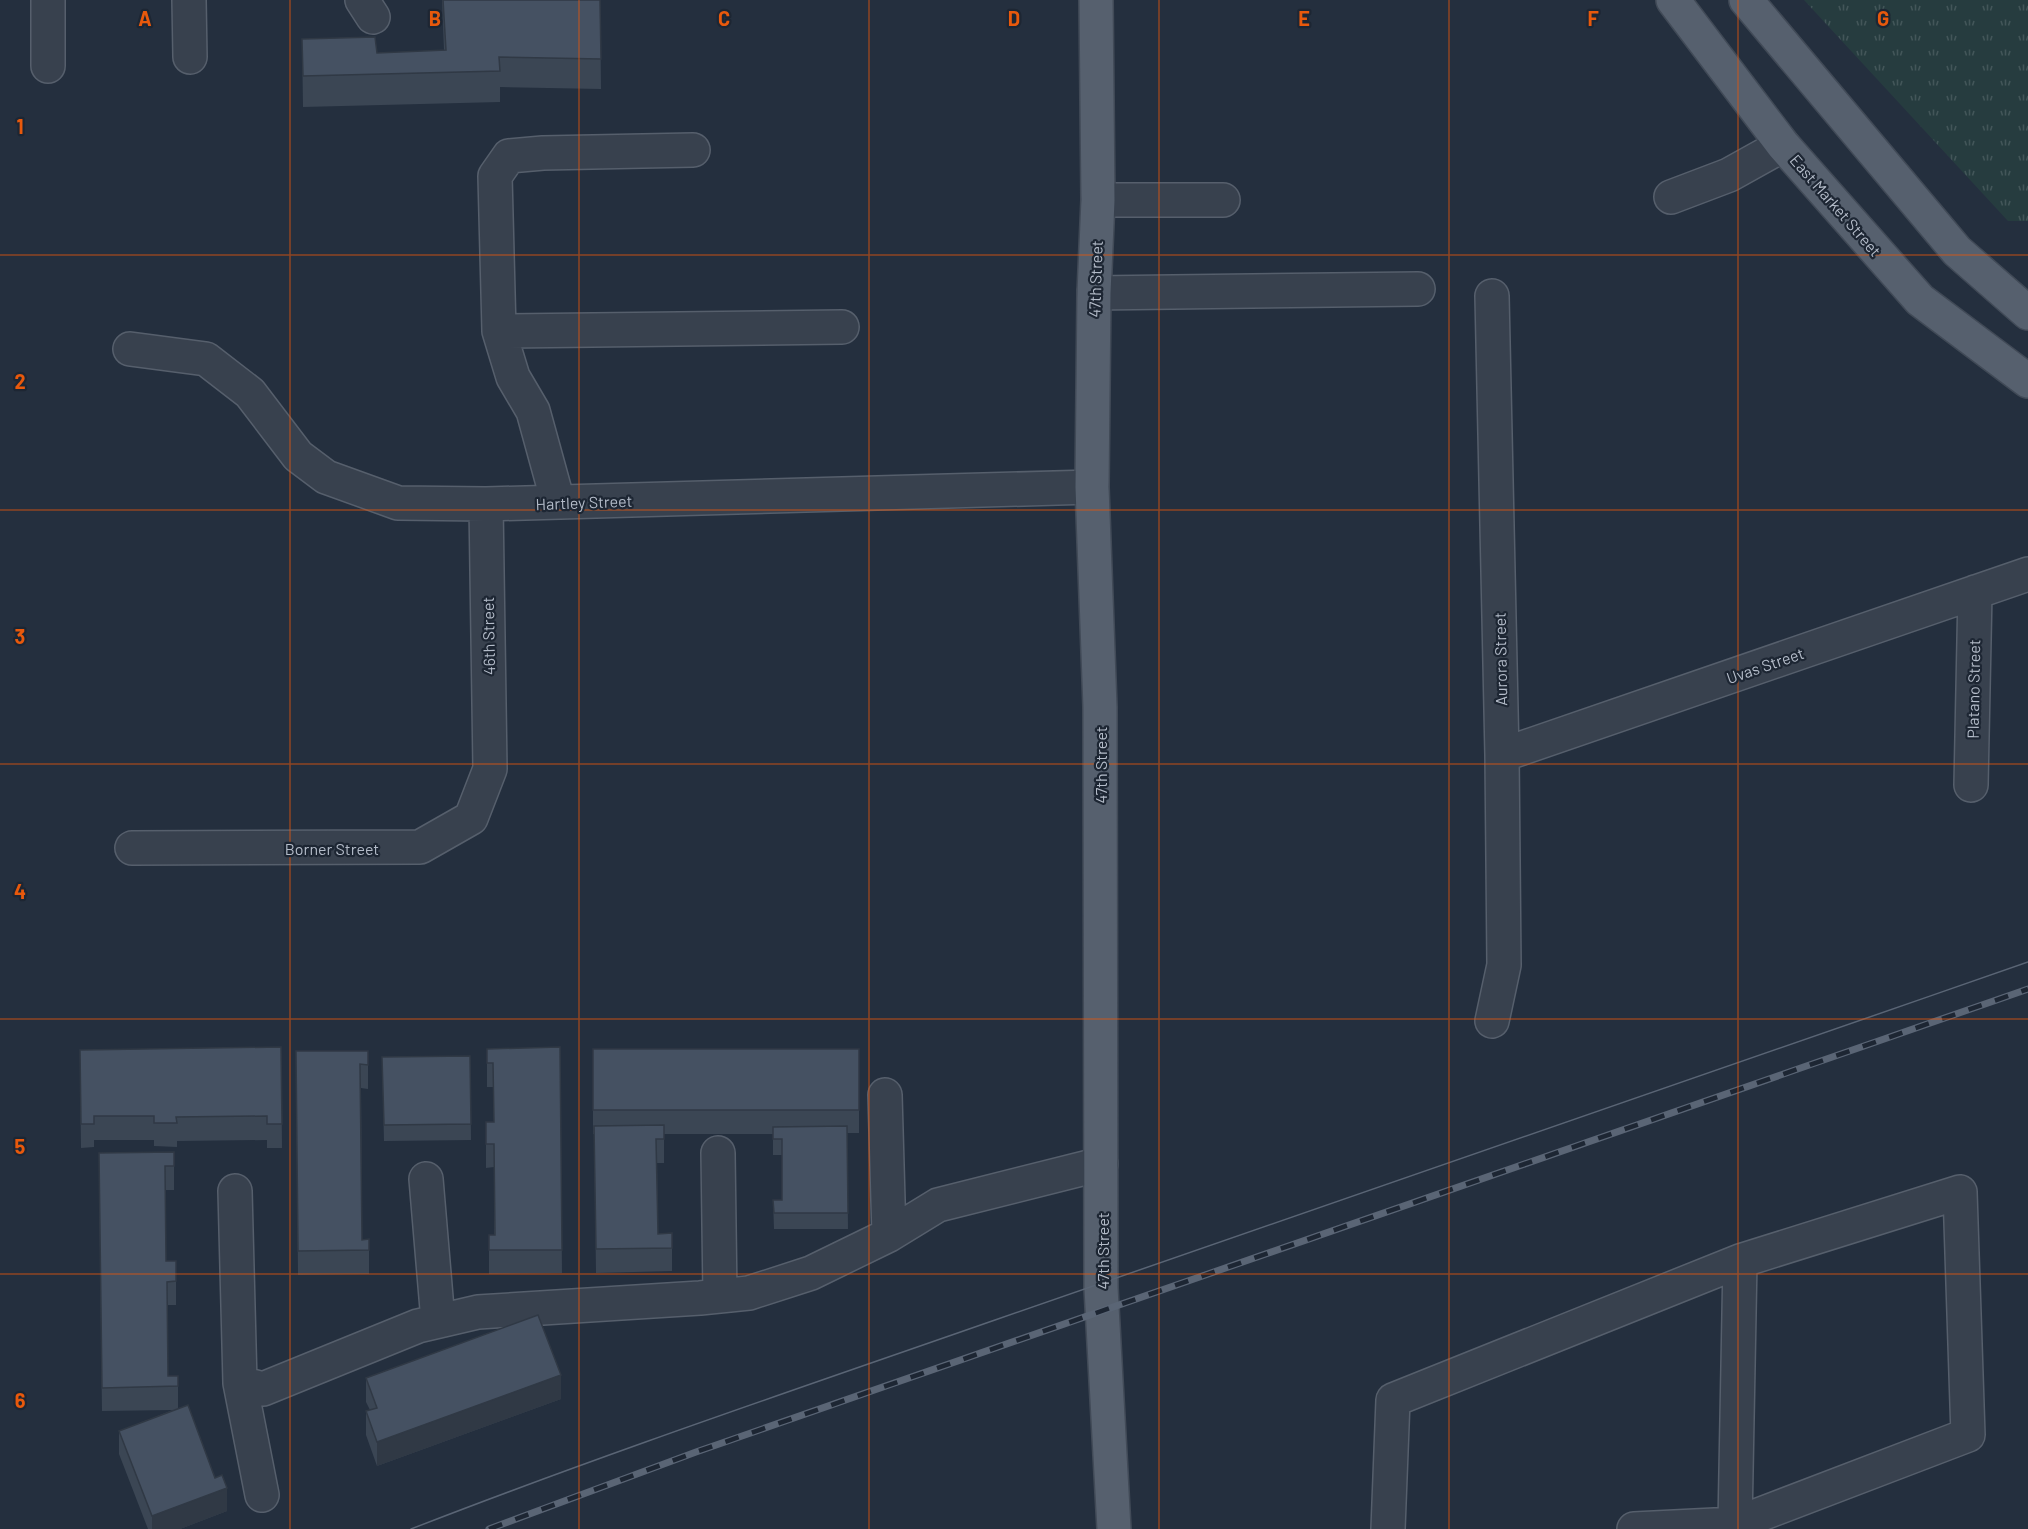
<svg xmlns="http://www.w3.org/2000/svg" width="2028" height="1529" viewBox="0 0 2028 1529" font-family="Barlow,sans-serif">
  <defs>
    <pattern id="grass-tufts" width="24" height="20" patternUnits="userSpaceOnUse" patternTransform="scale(1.5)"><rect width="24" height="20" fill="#263c3f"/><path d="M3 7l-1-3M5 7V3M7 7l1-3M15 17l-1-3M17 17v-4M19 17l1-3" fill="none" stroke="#435659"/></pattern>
  </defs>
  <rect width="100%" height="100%" fill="#242f3e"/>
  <path fill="url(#grass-tufts)" d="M 1804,0 L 2028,0 L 2028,221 L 2008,221 Z"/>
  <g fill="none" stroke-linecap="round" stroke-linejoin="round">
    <defs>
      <path id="minor" d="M 189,0 L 190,57
        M 362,0 L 373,17
        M 48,66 L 48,0
        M 1671,197 L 1729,175 L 1783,145
        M 1098,200 L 1223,200
        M 1094,293 L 1418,289
        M 499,331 L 842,327
        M 130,349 L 206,359 L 250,393 L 298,456 L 326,477 L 398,503 L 486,504 L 1092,487
        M 558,502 L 533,411 L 513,377 L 499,331 L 495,176 L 509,156 L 543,153 L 693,150
        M 1502,755 L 2028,574
        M 1971,785 L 1975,592
        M 132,848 L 420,847 L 471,818 L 490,769 L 486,504
        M 1492,1021 L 1504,965 L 1502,755 L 1492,296
        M 885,1095 L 889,1235
        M 718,1153 L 720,1296
        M 426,1179 L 438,1321
        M 235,1191 L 240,1383 L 263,1389 L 418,1326 L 478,1312 L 700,1298 L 749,1293 L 811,1273 L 889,1235 L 938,1205 L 1101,1164
        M 240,1383 L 262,1495
        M 1735,1524 L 1740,1261
        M 1388,1529 L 1393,1400 L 1740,1261 L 1960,1192 L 1968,1435 L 1735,1524 L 1634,1529"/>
      <path id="major" d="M 1096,0 L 1098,200 L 1094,293 L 1092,487 L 1100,707 L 1101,1288 L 1114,1529
        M 1673,0 L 1783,145 L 1920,300 L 2028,381
        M 1746,0 L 1957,251 L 2028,313"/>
    </defs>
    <use href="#minor" stroke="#565f6c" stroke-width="36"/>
    <use href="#major" stroke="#414a57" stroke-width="36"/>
    <use href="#minor" stroke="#38414e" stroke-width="33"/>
    <use href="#major" stroke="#56606e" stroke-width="33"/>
    <path stroke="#5a6575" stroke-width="1.5" d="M 411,1529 C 604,1454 800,1388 995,1320 C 1339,1199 1684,1082 2028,962"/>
    <defs>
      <path id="rail" d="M 489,1529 L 696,1452 L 2028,989"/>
    </defs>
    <use href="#rail" stroke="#5a6575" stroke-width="7"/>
    <use href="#rail" stroke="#1d2633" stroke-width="4.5" stroke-dasharray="14" stroke-linecap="butt"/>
  </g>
  <path fill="#3b4654" d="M 442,0 L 600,0 L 601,89 L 500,87 L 500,102 L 303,107 L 302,39 L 377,53 L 444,50 Z
    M 281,1047 L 282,1148 L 267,1148 L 267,1140 L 177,1141 L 177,1147 L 154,1146 L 154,1140 L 94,1140 L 94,1147 L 81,1148 L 80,1074 Z
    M 560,1047 L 562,1273 L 489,1274 L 489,1235 L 494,1235 L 494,1167 L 486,1168 L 486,1122 L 494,1122 L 493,1087 L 487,1087 L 487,1049 Z
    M 593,1049 L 859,1049 L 859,1133 L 847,1133 L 848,1229 L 774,1229 L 773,1200 L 782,1200 L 782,1155 L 773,1155 L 773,1134 L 664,1134 L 664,1163 L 657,1163 L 658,1234 L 672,1233 L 672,1271 L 596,1273 L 594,1134 L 593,1134 Z
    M 296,1051 L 368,1051 L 368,1089 L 361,1088 L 362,1240 L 369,1239 L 369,1274 L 298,1275 Z
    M 470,1056 L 471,1140 L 384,1141 L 382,1057 Z
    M 174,1152 L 174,1190 L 165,1190 L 166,1261 L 176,1261 L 176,1305 L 167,1305 L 168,1376 L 178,1386 L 178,1408 L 227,1511 L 180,1529 L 148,1529 L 119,1454 L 119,1431 L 173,1410 L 102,1411 L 99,1177 Z
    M 366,1378 L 561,1399 L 377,1466 L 366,1435 L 366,1411 L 370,1410 L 366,1402 Z"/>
  <path fill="#303945" d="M 561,1375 L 561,1399 L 377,1466 L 377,1442 Z
    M 227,1488 L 227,1511 L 180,1529 L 152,1529 L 152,1516 Z"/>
  <path fill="#455162" stroke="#303945" stroke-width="1.5" d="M 443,0 L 600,0 L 601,59 L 499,57 L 500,71 L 303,76 L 302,39 L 375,37 L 377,53 L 446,50 Z
    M 281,1047 L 282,1124 L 267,1124 L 267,1116 L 176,1117 L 177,1123 L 154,1123 L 154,1116 L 94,1116 L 94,1124 L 81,1124 L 80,1050 Z
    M 560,1047 L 562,1250 L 489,1250 L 489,1235 L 495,1235 L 494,1144 L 486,1144 L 486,1122 L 494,1122 L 493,1063 L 487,1063 L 487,1049 Z
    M 593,1049 L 859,1049 L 859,1110 L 593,1110 Z
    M 296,1051 L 368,1051 L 368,1065 L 360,1064 L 362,1240 L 369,1239 L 369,1250 L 298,1251 Z
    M 470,1056 L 471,1124 L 384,1125 L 382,1057 Z
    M 664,1125 L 664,1139 L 656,1139 L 658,1234 L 672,1233 L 672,1248 L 596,1249 L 594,1126 Z
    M 847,1126 L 848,1213 L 774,1213 L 773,1200 L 782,1200 L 782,1139 L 773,1139 L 773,1127 Z
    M 174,1152 L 174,1166 L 165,1166 L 166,1261 L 176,1261 L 176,1281 L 167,1282 L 168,1376 L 178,1376 L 178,1386 L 102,1388 L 99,1153 Z
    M 538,1315 L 561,1375 L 377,1442 L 366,1411 L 377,1408 L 366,1378 Z
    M 188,1405 L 215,1478 L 222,1475 L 227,1488 L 152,1516 L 119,1431 Z"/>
  <path fill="none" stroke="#e8590c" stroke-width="1.5" stroke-opacity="0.55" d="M 290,0 L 290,1529M 579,0 L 579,1529M 869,0 L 869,1529M 1159,0 L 1159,1529M 1449,0 L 1449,1529M 1738,0 L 1738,1529M 0,255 L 2028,255M 0,510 L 2028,510M 0,764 L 2028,764M 0,1019 L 2028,1019M 0,1274 L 2028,1274"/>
  <g text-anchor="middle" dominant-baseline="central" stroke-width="4.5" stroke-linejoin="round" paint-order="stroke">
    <g font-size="16" fill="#b4bcc9" stroke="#1d2633">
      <text transform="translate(1836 205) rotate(49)">East Market Street</text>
      <text transform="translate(1095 279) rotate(-88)">47th Street</text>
      <text transform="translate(584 502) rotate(-2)">Hartley Street</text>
      <text transform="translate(488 636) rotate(-91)">46th Street</text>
      <text transform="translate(1500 659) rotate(-91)">Aurora Street</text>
      <text transform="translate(1765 665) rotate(-19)">Uvas Street</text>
      <text transform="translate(1973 689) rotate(-89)">Platano Street</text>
      <text transform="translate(1100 765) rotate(-90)">47th Street</text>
      <text x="332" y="848">Borner Street</text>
      <text transform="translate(1102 1251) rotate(-90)">47th Street</text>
    </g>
  </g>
  <g font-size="20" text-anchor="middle" font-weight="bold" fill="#e8590c" stroke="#1d2633" stroke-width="4.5" stroke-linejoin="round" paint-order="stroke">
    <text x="145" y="26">A</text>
    <text x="435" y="26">B</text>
    <text x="724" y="26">C</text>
    <text x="1014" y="26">D</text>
    <text x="1304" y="26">E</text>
    <text x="1593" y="26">F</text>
    <text x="1883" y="26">G</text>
    <text x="20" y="134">1</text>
    <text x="20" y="389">2</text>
    <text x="20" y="644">3</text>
    <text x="20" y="899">4</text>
    <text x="20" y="1154">5</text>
    <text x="20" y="1408">6</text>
  </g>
</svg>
